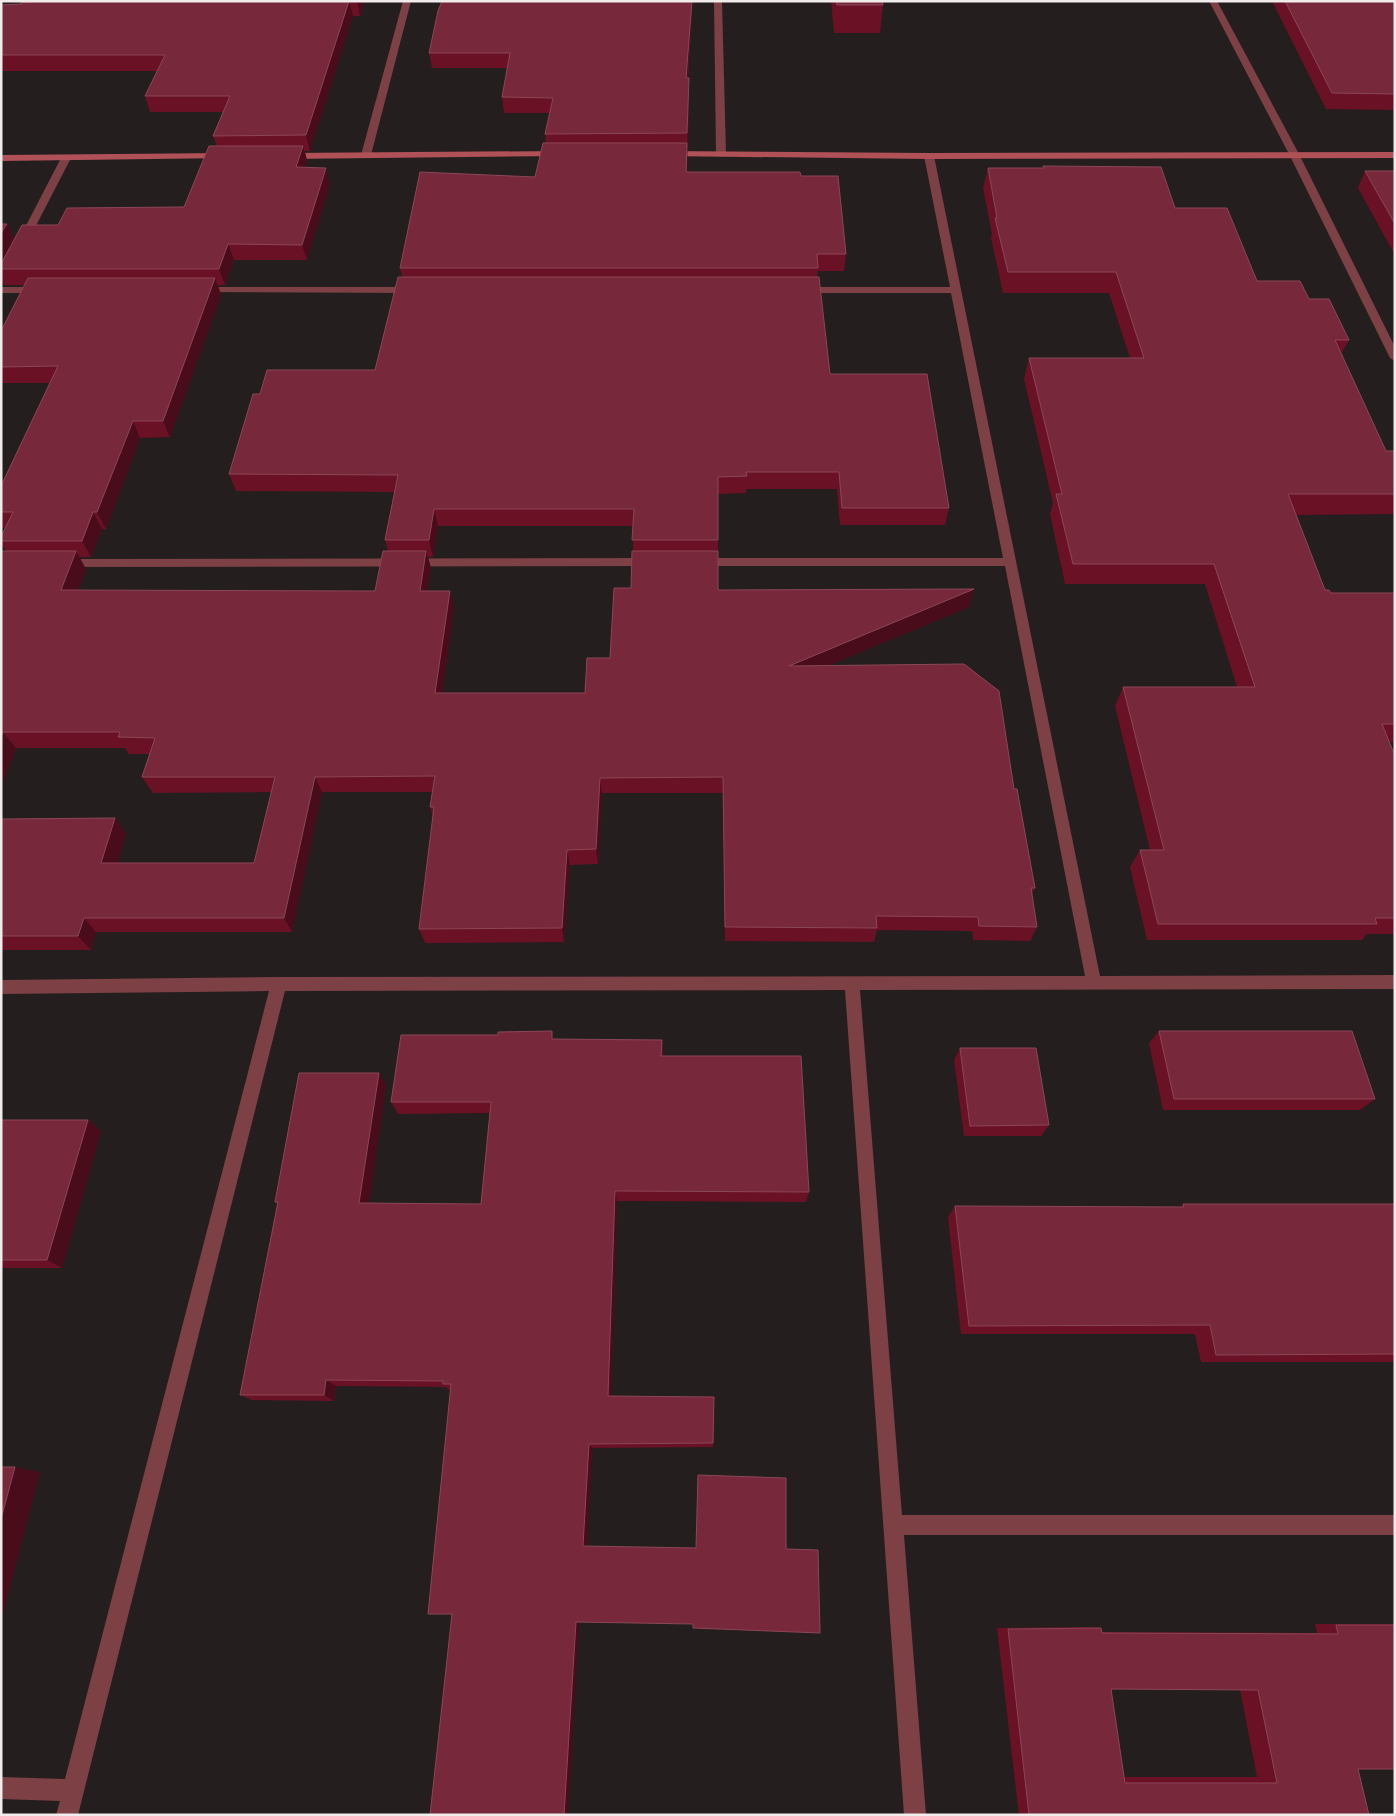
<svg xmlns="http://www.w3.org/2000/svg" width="1396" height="1816" viewBox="0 0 1396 1816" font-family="'PT Sans Narrow',sans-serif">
  <rect width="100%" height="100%" fill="#241e1e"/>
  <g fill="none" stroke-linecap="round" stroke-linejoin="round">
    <path fill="#7d4044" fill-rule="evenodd" d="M 403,1 L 411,1 L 371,155 L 366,158 L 361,155 Z
      M 714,1 L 722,1 L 726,154 L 721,157 L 716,154 Z
      M 1209,1 L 1217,1 L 1299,154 L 1395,347 L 1395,361 L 1390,358 L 1289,154 Z
      M 929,153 L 934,156 L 1100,976 L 1395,975 L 1395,989 L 860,990 L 902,1515 L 1395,1515 L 1395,1535 L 904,1535 L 926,1815 L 904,1815 L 845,990 L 285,991 L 78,1815 L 56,1815 L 60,1801 L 1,1799 L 1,1777 L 65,1779 L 269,991 L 1,994 L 1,980 L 279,977 L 1085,976 L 1005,566 L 698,566 L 692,562 L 698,558 L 1003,558 L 951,293 L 801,293 L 796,290 L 801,287 L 950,287 L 924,156 Z
      M 66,155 L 71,158 L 27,243 L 22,246 L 19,245 L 17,243 L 61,158 Z
      M 1,287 L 41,287 L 46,290 L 41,293 L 1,293 Z
      M 199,287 L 413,287 L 418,290 L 413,293 L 195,292 L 195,288 Z
      M 652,558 L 658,562 L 652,566 L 63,567 L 57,563 L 63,559 Z"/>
    <path fill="#b05057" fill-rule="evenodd" d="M 561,151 L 564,152 L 564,156 L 286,159 L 281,156 L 286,153 Z
      M 666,151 L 929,153 L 1395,152 L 1395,158 L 929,159 L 663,156 L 663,152 Z
      M 226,153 L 229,154 L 229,158 L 1,161 L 1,155 Z"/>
  </g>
  <path fill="#6a1126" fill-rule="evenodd" d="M 34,1 L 365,1 L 360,16 L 353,16 L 310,151 L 305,151 L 307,161 L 305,167 L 330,184 L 307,260 L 234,260 L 225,285 L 218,285 L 221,295 L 170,437 L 140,438 L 106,529 L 102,529 L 91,557 L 79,557 L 86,569 L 78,590 L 375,591 L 388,551 L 385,540 L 394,492 L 236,491 L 229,474 L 260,394 L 375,370 L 402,277 L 400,268 L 535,177 L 546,143 L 545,134 L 550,113 L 504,113 L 502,97 L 507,68 L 432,68 L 429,53 L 692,12 L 688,78 L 689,78 L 689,94 L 687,172 L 801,176 L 846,254 L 844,271 L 818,271 L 817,277 L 830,374 L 949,508 L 945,525 L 840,525 L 837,489 L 746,489 L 746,493 L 718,494 L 718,590 L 969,607 L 828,665 L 1014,789 L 1035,888 L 1032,894 L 1037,927 L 1030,941 L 973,940 L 972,931 L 877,930 L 874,942 L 725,941 L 723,793 L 602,793 L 598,864 L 570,865 L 564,942 L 425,943 L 419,929 L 433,817 L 430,807 L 432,792 L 322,792 L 292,932 L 96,932 L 91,950 L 1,950 L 1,819 L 115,818 L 126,834 L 117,863 L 254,863 L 271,792 L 153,793 L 142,777 L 150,754 L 129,754 L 125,748 L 16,748 L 1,787 L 6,551 L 1,544 L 1,541 L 5,528 L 1,528 L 1,486 L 50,383 L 1,383 L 1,331 L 25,285 L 4,285 L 1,279 L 1,224 L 7,224 L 14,239 L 58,225 L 184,207 L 217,146 L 213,136 L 223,112 L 150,112 L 145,96 L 157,71 L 2,71 L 1,73 L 1,5 L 21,4 L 33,2 ZM 438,526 L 633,526 L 633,551 L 631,588 L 610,658 L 585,693 L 442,693 L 454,608 L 427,591 L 431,568 L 428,557 L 433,557 Z
    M 831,1 L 882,1 L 883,5 L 880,33 L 834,33 Z
    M 1272,1 L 1395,1 L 1395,110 L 1326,109 Z
    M 1043,166 L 1175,208 L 1257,281 L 1309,299 L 1349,340 L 1341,354 L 1386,451 L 1395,451 L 1395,514 L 1296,515 L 1325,590 L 1331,593 L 1395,593 L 1395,742 L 1389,742 L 1395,756 L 1395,934 L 1367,934 L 1362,940 L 1147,940 L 1130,867 L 1140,850 L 1150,850 L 1115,706 L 1123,687 L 1237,687 L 1205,584 L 1065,584 L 1050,514 L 1053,503 L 1024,379 L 1029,358 L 1130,358 L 1109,293 L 1003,293 L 991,238 L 992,234 L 983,188 L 988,168 L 1043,168 Z
    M 1365,171 L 1395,171 L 1395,255 L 1358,188 Z
    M 1159,1031 L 1375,1099 L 1360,1110 L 1163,1110 L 1149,1043 Z
    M 554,1039 L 662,1040 L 663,1056 L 809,1192 L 806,1202 L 617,1201 L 611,1396 L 713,1443 L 713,1447 L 592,1448 L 587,1546 L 693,1624 L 452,1614 L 451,1390 L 449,1390 L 446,1387 L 336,1386 L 334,1401 L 252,1400 L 240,1395 L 277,1204 L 275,1202 L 386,1085 L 369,1203 L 481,1204 L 490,1113 L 398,1114 L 391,1102 Z
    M 960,1048 L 1049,1125 L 1041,1136 L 964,1136 L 954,1060 Z
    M 1,1120 L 88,1120 L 101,1131 L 62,1268 L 1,1268 Z
    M 1183,1204 L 1395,1204 L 1395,1362 L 1201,1362 L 1195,1334 L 961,1334 L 948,1217 L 955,1206 L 1180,1207 Z
    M 1315,1624 L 1395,1624 L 1395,1769 L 1358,1769 L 1369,1815 L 1019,1815 L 997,1628 L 1088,1627 L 1101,1628 L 1102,1632 L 1317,1633 ZM 1111,1689 L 1240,1690 L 1257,1777 L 1124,1777 Z"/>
  <path fill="#480c1a" d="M 349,1 L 353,16 L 310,151 L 306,135 Z
    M 357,1 L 365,1 L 360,16 Z
    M 692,1 L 692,12 L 686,94 L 686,78 Z
    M 689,78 L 689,94 L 687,149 L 687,133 Z
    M 303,146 L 307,161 L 300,183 L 296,167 Z
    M 326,168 L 330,184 L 307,260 L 302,245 Z
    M 7,224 L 15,241 L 1,268 L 1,233 Z
    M 228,244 L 234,260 L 225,285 L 219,269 Z
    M 215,278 L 221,295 L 170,437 L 163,421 Z
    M 133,421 L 140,438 L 106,529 L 97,512 Z
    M 434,509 L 438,526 L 433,557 L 429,540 Z
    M 93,512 L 102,529 L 91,557 L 82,541 Z
    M 76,551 L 86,569 L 72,607 L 61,590 Z
    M 426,551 L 431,568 L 424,608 L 420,591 Z
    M 974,589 L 969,607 L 787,683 L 789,666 Z
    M 450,591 L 454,608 L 440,710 L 435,693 Z
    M 3,732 L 16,748 L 1,787 L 1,738 Z
    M 315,777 L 322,792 L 292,932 L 284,918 Z
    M 600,778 L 602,793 L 598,864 L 596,849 Z
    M 115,818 L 126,834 L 113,878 L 101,863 Z
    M 567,850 L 570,865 L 564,942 L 562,928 Z
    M 84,918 L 96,932 L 91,950 L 78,936 Z
    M 379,1073 L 386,1085 L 368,1213 L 359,1203 Z
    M 88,1120 L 101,1131 L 62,1268 L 47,1260 Z
    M 615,1191 L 617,1201 L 611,1402 L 608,1396 Z
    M 326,1380 L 336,1386 L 334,1401 L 324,1395 Z
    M 589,1444 L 592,1448 L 587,1548 L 583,1546 Z
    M 15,1467 L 40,1472 L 1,1622 L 1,1519 Z
    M 576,1622 L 579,1622 L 568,1815 L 564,1815 Z"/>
  <path fill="#78283b" stroke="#8b4757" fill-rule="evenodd" d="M 34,1 L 349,1 L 306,135 L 213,136 L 230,96 L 145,96 L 165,55 L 1,55 L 1,5 L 21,4 L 22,2 L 33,2 Z
    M 442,1 L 692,1 L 686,78 L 689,78 L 687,133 L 545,134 L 553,98 L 502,97 L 510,53 L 429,53 L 438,11 Z
    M 836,1 L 882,1 L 883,5 L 837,5 Z
    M 1285,1 L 1395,1 L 1395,94 L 1332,93 Z
    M 543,143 L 687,143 L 686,172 L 800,172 L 801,176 L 838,176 L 846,254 L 817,254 L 818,268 L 400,268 L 420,172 L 535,177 Z
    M 209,146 L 303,146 L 296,167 L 326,168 L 302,245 L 228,244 L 219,269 L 1,269 L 1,264 L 22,225 L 58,225 L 67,208 L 184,207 Z
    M 1043,166 L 1161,167 L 1175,208 L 1227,208 L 1257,281 L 1300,281 L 1309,299 L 1329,299 L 1349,340 L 1335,340 L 1386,451 L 1395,451 L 1395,494 L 1288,494 L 1325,590 L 1329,590 L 1331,593 L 1395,593 L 1395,724 L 1382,724 L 1395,756 L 1395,918 L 1375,918 L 1377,924 L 1158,924 L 1140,850 L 1164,850 L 1123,687 L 1255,687 L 1214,564 L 1073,564 L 1056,494 L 1062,494 L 1029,358 L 1144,358 L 1116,272 L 1008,272 L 995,218 L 997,218 L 988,168 L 1044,168 Z
    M 1365,171 L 1395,171 L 1395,224 Z
    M 1,224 L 7,224 L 1,233 Z
    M 398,277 L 819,277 L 830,374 L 927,374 L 949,508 L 842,508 L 839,472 L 746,472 L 747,476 L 718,477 L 718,540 L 632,540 L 634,509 L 434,509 L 429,540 L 385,540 L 398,475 L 229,474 L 253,394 L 260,394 L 267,370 L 375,370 Z
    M 28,278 L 215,278 L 163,421 L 133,421 L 97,512 L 93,512 L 82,541 L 1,541 L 1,537 L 13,512 L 1,512 L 1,486 L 58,366 L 1,367 L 1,331 Z
    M 1,551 L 76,551 L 61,590 L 368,591 L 375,591 L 383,551 L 426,551 L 420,591 L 450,591 L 435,693 L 585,693 L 587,658 L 610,658 L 614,588 L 631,588 L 632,551 L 718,551 L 718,590 L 974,589 L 789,666 L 964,664 L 999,691 L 1014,789 L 1017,789 L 1035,888 L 1031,888 L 1037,927 L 979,926 L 978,917 L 876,916 L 877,928 L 725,927 L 723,777 L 600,778 L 596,849 L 567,850 L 562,928 L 419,929 L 434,807 L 430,807 L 435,776 L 315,777 L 284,918 L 84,918 L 78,936 L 1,936 L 1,819 L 115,818 L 101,863 L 254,863 L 275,777 L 142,777 L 155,738 L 118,737 L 120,732 L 3,732 L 1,738 Z
    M 552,1031 L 552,1039 L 662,1040 L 661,1056 L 801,1056 L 809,1192 L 615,1191 L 608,1396 L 714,1397 L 713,1443 L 589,1444 L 583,1546 L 696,1548 L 698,1475 L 786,1478 L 786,1549 L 818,1550 L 820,1633 L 693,1628 L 693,1624 L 576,1622 L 564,1815 L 430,1815 L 452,1614 L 428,1614 L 451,1384 L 443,1384 L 443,1381 L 326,1380 L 324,1395 L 240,1395 L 278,1202 L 275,1202 L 299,1073 L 379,1073 L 359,1203 L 481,1204 L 491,1102 L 391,1102 L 401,1035 L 498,1035 L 498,1032 Z
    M 1159,1031 L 1352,1031 L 1375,1099 L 1174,1099 Z
    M 960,1048 L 1036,1048 L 1049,1125 L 970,1126 Z
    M 1,1120 L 88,1120 L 47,1260 L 1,1260 Z
    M 1183,1204 L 1395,1204 L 1395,1354 L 1216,1355 L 1210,1325 L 969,1326 L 955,1206 L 1184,1207 Z
    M 1,1467 L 15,1467 L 1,1519 Z
    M 1336,1625 L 1395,1625 L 1395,1769 L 1358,1769 L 1369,1815 L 1029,1815 L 1008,1629 L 1101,1628 L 1102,1633 L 1338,1634 ZM 1111,1689 L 1258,1690 L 1277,1783 L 1125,1783 Z"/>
  <rect width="1396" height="1816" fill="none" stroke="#f0ecec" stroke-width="5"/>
</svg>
